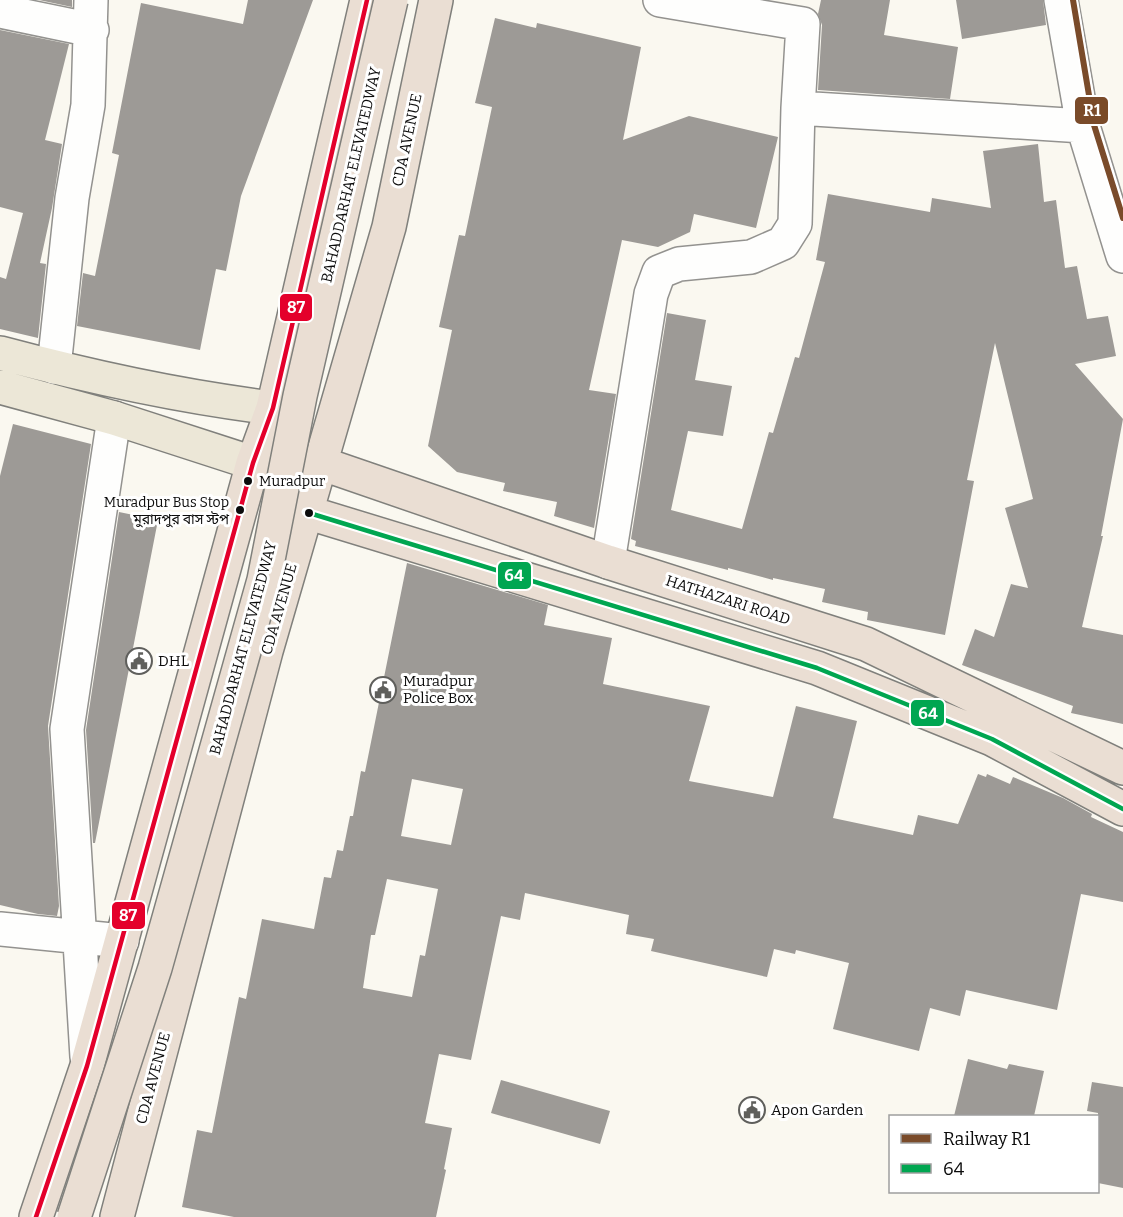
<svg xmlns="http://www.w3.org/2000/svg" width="1123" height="1217" viewBox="0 0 1123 1217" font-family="Bitter,'Noto Sans Bengali',serif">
  <rect width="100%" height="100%" fill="#faf8f0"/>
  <path fill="#9d9a96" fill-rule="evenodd" d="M 39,0 L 72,0 L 72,7 Z
    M 248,0 L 313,0 L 241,196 L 226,271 L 216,269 L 200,350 L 77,326 L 83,273 L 95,276 L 119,155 L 112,153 L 141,3 L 243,24 Z
    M 821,0 L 890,0 L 884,35 L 958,47 L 950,99 L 818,90 L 822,25 L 818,14 Z
    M 956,0 L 1043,0 L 1046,25 L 962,39 Z
    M 495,18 L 536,28 L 537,23 L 641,47 L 623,140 L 689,116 L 778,137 L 756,228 L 694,214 L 690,232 L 658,247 L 622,240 L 589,390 L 616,394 L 594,528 L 554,516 L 557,502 L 503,491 L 505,483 L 457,472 L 428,446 L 452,330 L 439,327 L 459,235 L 465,236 L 492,107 L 475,103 Z
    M 0,30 L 69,44 L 45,140 L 62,144 L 52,208 L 40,263 L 46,264 L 38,338 L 0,329 L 0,277 L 6,279 L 23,213 L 0,207 Z
    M 1038,144 L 1044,202 L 1056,200 L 1065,268 L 1077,266 L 1087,319 L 1108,316 L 1116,356 L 1075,364 L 1123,419 L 1101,536 L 1103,536 L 1082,627 L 1123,635 L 1123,724 L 1071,713 L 1073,706 L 962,665 L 975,629 L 994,637 L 1011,584 L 1028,588 L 1005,508 L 1033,499 L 995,343 L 967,480 L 974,481 L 945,635 L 867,620 L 868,612 L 822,602 L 825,589 L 773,578 L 773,580 L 728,568 L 728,570 L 635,546 L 636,541 L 631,539 L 667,313 L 706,320 L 695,380 L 732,386 L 723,436 L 688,431 L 671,510 L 742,529 L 769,432 L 773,433 L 795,357 L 799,358 L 825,262 L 816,260 L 828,194 L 930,212 L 932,198 L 991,208 L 983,151 Z
    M 13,424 L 91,444 L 48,726 L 59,906 L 57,916 L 38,914 L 0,905 L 0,476 Z
    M 119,512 L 158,520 L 95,843 L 93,843 L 86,730 Z
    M 407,563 L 548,605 L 544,625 L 612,638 L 603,684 L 710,706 L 689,781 L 773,797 L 796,706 L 857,721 L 833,818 L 913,835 L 918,815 L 958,824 L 978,774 L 986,777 L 987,774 L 1010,784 L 1013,777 L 1063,798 L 1092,814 L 1091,817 L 1123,832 L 1123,902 L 1081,894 L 1057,1010 L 966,990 L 960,1016 L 930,1008 L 919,1051 L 833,1029 L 849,963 L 796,950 L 795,954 L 774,949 L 767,977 L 651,951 L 654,939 L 626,934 L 629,915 L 525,893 L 520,920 L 501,916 L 471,1060 L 439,1054 L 425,1123 L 452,1128 L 444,1169 L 446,1170 L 436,1217 L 234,1217 L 182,1207 L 197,1130 L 212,1133 L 239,997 L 246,999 L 262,919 L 314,929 L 324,877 L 331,878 L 337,850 L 343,851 L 350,816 L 353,816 L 361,771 L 365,772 ZM 412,779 L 463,789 L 451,845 L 401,836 ZM 387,879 L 438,889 L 425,956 L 420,955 L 412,997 L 363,988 L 371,935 L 375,935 Z
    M 968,1059 L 1007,1069 L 1009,1064 L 1044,1071 L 1034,1116 L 954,1116 Z
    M 501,1080 L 610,1111 L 600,1144 L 491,1113 Z
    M 1092,1082 L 1123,1087 L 1123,1188 L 1098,1183 L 1098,1113 L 1087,1111 Z"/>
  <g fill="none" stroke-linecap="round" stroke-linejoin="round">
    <defs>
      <path id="street" d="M 660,0 L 803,24 L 798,108
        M 1061,0 L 1083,126 L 1123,256
        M 0,11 L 92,30
        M 54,367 L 72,198 L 88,105 L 91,0
        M 608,562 L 651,294 L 659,272 L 679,264 L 751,257 L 783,243 L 795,224 L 798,108 L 1083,126
        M 0,929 L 122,941
        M 87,1057 L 67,729 L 114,418"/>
      <path id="primary" d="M 0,353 C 90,377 181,397 273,408
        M 0,387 L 114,418 L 253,463"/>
      <path id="highway" d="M 320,463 L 608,562 L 866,644 L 1123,768
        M 306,512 L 817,668 L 992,739 L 1123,809
        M 36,1217 L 87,1066 L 253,463 L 273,408 L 367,0
        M 117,1217 L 266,651 L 389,227 L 436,0"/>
    </defs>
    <use href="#street" stroke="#93928f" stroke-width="36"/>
    <use href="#primary" stroke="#80807c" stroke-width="36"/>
    <use href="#highway" stroke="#80807c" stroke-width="36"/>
    <use href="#street" stroke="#fefefd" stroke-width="33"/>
    <use href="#primary" stroke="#ece7d7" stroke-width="33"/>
    <use href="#highway" stroke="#eaded3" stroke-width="33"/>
    <defs>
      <path id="highway-bridge" d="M 74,1217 L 155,968 L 264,580 L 300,396 L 391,0"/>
    </defs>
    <use href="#highway-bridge" stroke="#80807c" stroke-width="36" stroke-linecap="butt"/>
    <use href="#highway-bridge" stroke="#eaded3" stroke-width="33"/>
    <defs>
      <path id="bus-1" d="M 306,512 L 817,668 L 992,739 L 1123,809"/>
      <path id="bus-2" d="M 36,1217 L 87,1066 L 253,463 L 273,408 L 367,0"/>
    </defs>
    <use href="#bus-1" stroke="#fff" stroke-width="9"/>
    <use href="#bus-2" stroke="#fff" stroke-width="9"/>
    <use href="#bus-1" stroke="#00a651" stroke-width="4.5"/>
    <use href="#bus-2" stroke="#e4002b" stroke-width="4.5"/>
    <defs>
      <path id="rail-1" d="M 1073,0 L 1094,125 L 1123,218"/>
    </defs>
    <use href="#rail-1" stroke="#fff" stroke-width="10"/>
    <use href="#rail-1" stroke="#7a4b2a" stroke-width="6"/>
  </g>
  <defs>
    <symbol id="civic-ring" viewBox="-11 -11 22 22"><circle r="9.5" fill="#fff" stroke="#5f5f5c" stroke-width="1.5"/><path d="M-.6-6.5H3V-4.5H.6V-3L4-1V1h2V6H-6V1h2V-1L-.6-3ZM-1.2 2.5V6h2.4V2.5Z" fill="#5f5f5c"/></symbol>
  </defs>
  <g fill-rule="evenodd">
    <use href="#civic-ring" x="124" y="646" width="30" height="30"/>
    <use href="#civic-ring" x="368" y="675" width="30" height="30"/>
    <use href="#civic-ring" x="737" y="1095" width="30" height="30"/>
  </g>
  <g fill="#0c0c0c" stroke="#fff" stroke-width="2">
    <circle cx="248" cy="481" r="5"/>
    <circle cx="240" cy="510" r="5"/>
    <circle cx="309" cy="513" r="5"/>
  </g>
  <g text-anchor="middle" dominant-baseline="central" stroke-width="6" stroke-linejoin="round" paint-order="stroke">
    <g font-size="14" fill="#0c0c0c" stroke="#fff" text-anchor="start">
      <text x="259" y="481">Muradpur</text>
      <text x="229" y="502" text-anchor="end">Muradpur Bus Stop<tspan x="229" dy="17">মুরাদপুর বাস স্টপ</tspan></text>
    </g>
    <g font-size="15" fill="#0c0c0c" stroke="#fff">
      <text transform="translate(407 140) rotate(-78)">CDA AVENUE</text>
      <text transform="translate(351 175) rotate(-77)">BAHADDARHAT ELEVATEDWAY</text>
      <text transform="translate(728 600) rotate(18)">HATHAZARI ROAD</text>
      <text transform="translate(279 609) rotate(-74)">CDA AVENUE</text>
      <text transform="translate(243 648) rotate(-75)">BAHADDARHAT ELEVATEDWAY</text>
      <text transform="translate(153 1078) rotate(-75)">CDA AVENUE</text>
    </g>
    <g font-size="15" fill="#0c0c0c" stroke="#fff" text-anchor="start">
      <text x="158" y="661">DHL</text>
      <text x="403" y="681">Muradpur<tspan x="403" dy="17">Police Box</tspan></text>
      <text x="771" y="1110">Apon Garden</text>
    </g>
  </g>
  <g stroke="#fff" stroke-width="2">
    <rect x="1074" y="96" width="35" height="29" rx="6" fill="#7a4b2a"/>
    <rect x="279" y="293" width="34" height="29" rx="6" fill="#e4002b"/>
    <rect x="497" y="561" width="35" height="29" rx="6" fill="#00a651"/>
    <rect x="910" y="699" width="35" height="28" rx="6" fill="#00a651"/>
    <rect x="111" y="901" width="35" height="29" rx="6" fill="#e4002b"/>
  </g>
  <g font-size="16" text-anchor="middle" font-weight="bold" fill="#fff">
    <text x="1092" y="116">R1</text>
    <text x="296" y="313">87</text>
    <text x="514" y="581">64</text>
    <text x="928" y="719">64</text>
    <text x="128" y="921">87</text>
  </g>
  <rect x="889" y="1115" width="210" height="78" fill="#ffffff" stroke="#9e9e9e" stroke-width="1.5"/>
  <rect x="901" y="1134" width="30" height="9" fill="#7a4b2a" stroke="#9e9e9e" stroke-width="1.5"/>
  <text x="943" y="1145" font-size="18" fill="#0c0c0c">Railway R1</text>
  <rect x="901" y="1164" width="30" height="9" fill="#00a651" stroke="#9e9e9e" stroke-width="1.5"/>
  <text x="943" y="1175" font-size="18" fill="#0c0c0c">64</text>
</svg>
